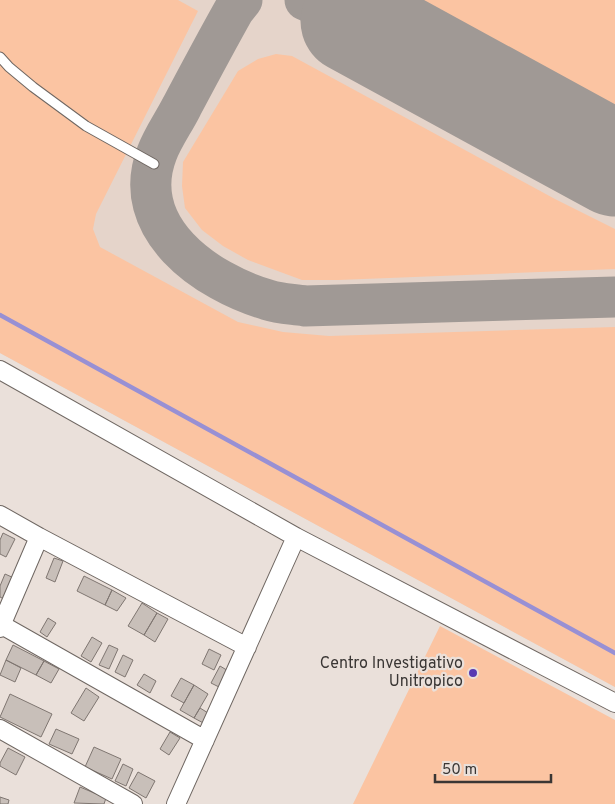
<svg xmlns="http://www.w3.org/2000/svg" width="615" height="804" viewBox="0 0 615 804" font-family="Overpass,sans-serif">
  <rect width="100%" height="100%" fill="#eae0da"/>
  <path fill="#e5d4ca" d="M 0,0 L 615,0 L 615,687 L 0,353 Z"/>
  <path fill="#fbc4a2" d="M 0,0 L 178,0 L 198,11 L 96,214 L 93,229 L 100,247 L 238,322 L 283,332 L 329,336 L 615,327 L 615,687 L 0,353 Z
    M 409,0 L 615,0 L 615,111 L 412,2 Z
    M 276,54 L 292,56 L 555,199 L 615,229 L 615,269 L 338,280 L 302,280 L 248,260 L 223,246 L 202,230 L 185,208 L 182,186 L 183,162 L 238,71 L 258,59 Z
    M 440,626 L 615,720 L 615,804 L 353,804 Z"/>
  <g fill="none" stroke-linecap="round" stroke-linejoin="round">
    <path stroke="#9890d4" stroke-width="4.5" d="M 0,315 L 615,653"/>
    <path stroke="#a09995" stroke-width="41" d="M 242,0 L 234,10 C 216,42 199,74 182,106 C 174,122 163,137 157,153 C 128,228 206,282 268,300 C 280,304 293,304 305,306 L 615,297
      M 305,0 L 353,21"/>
    <path stroke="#a09995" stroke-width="105" d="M 353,21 L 615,164"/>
  </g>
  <path fill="#c8bfb9" stroke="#7f7671" d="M 3,533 L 15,539 L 6,557 L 0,554 L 0,540 Z
    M 54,558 L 63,561 L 55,582 L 46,578 Z
    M 5,574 L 14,578 L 4,599 L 0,597 L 0,586 Z
    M 84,576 L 112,590 L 105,605 L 77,591 Z
    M 112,590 L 126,598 L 117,611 L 105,605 Z
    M 142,603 L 157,613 L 144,635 L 128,626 Z
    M 157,613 L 168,619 L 155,642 L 144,635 Z
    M 48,618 L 56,623 L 47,637 L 40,632 Z
    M 92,637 L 102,643 L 91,662 L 81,656 Z
    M 13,645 L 44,661 L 36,675 L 6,660 Z
    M 109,645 L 118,649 L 109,669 L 99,665 Z
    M 209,649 L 221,655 L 214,670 L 202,664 Z
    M 123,655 L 133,660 L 125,677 L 115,672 Z
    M 6,660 L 21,668 L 15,682 L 0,675 Z
    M 44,661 L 59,669 L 51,683 L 36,675 Z
    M 220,666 L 230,672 L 221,688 L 211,683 Z
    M 144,674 L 156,681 L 150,693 L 137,685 Z
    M 181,678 L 194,685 L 184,703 L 171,696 Z
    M 194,685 L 208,694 L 194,718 L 180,710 Z
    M 86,688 L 99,697 L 84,721 L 71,713 Z
    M 10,694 L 52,714 L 41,737 L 0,717 Z
    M 200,708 L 213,716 L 207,725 L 194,718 Z
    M 56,729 L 79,739 L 72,754 L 49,744 Z
    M 170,732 L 180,738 L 169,755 L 160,749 Z
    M 94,747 L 121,759 L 112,779 L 85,767 Z
    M 8,748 L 25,757 L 16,775 L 0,766 L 0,763 Z
    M 123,764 L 133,769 L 126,786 L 115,781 Z
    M 138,772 L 155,781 L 146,798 L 129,788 Z
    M 80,787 L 106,798 L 104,804 L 74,803 Z
    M 0,797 L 9,800 L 8,804 L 0,804 Z"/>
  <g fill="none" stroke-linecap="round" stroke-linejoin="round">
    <defs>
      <path id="lane" d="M 0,57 L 9,67 L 33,87 L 86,126 L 154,164"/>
      <path id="street" d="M 0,370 L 296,537 L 615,703
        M 0,515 L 39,537 L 247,647
        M 0,624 L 205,740
        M 0,628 L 39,537
        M 0,729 L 133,804
        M 176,804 L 296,537"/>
    </defs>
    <use href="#lane" stroke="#6f6762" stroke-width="11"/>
    <use href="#street" stroke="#6f6762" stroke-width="20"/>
    <use href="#lane" stroke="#fff" stroke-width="9"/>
    <use href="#street" stroke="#fff" stroke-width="18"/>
  </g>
  <circle fill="#583ab2" stroke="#eae0da" stroke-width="2" cx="473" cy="673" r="5"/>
  <g text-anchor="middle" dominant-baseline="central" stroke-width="4.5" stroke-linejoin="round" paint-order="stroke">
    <g font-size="16" fill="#3a3634" stroke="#eae0da" text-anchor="end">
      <text x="463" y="664">Centro Investigativo<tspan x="463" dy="18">Unitropico</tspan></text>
    </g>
  </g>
  <path d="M435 774v8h116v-8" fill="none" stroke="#3a3634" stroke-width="2.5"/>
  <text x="442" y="774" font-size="15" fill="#3a3634" stroke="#eae0da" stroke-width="4" paint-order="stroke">50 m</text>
</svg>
